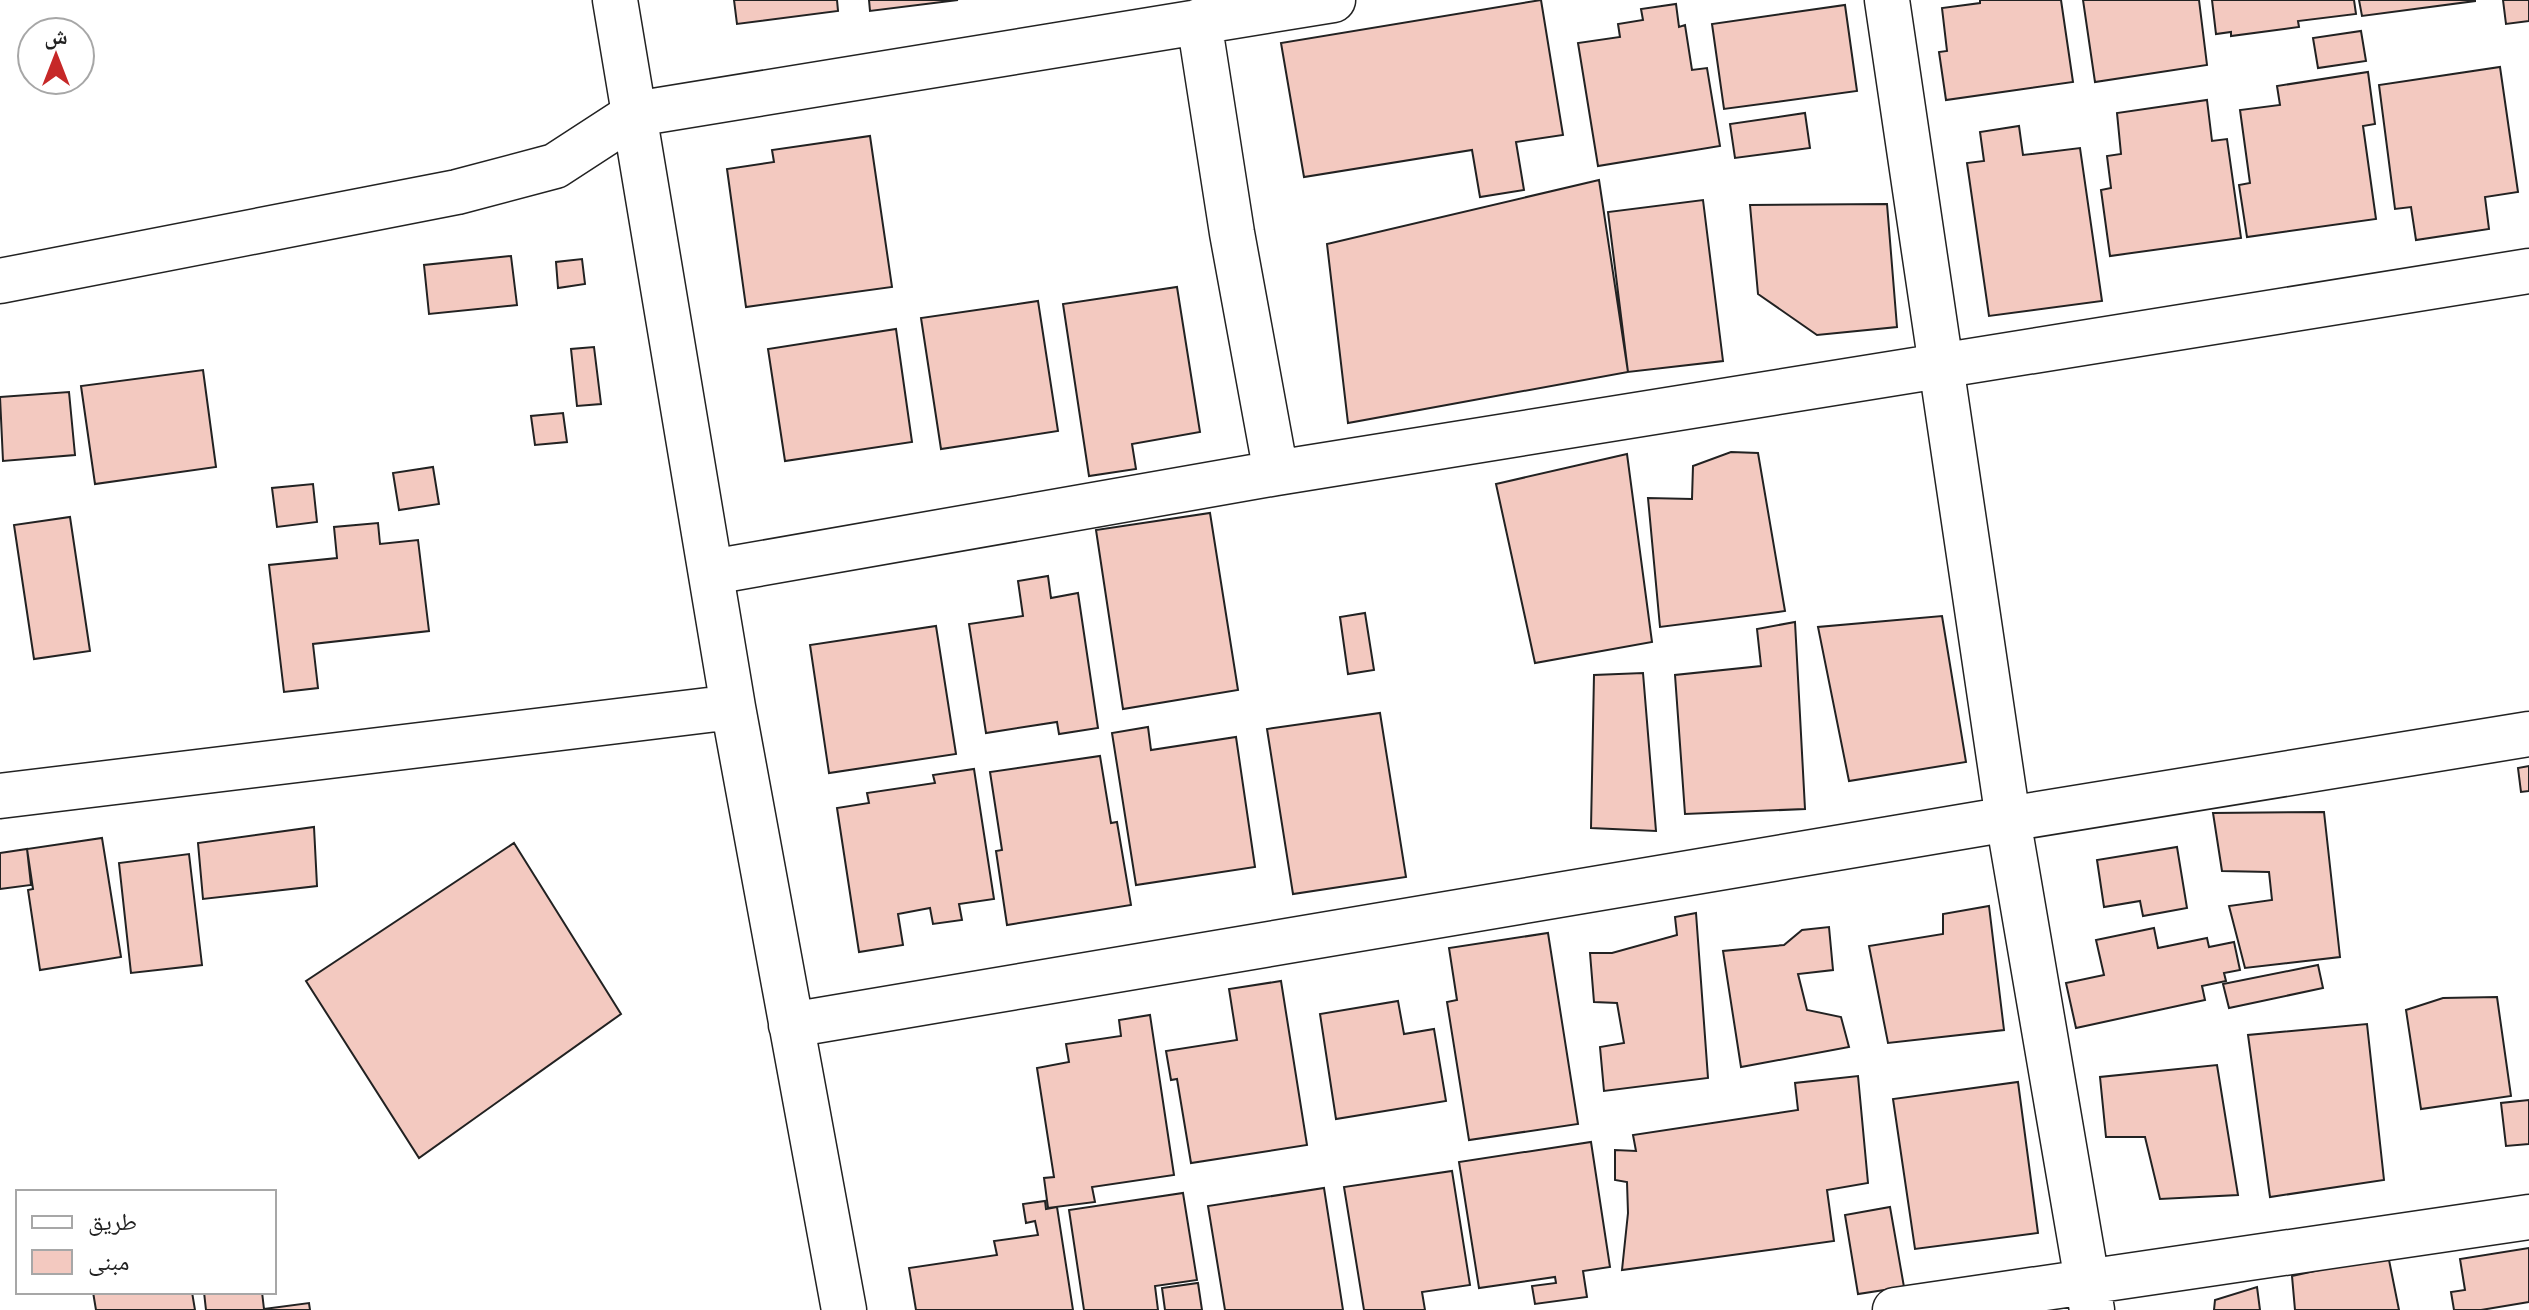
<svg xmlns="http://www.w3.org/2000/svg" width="2529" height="1310" viewBox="0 0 2529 1310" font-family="Overpass,'Noto Naskh Arabic',sans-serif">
  <rect width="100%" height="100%" fill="#fff"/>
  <path fill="#f3c9c0" stroke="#222" stroke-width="2" d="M 734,0 L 837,0 L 838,11 L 737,24 Z
    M 869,0 L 958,0 L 870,11 Z
    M 1541,0 L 1563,135 L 1516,142 L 1524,190 L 1480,197 L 1472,150 L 1304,177 L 1281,43 Z
    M 1980,0 L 2061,0 L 2073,82 L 1946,100 L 1939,52 L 1947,51 L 1942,8 L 1980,3 Z
    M 2083,0 L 2199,0 L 2207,65 L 2095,82 Z
    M 2212,0 L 2354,0 L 2356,14 L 2298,21 L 2299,27 L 2231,36 L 2231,32 L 2216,34 Z
    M 2359,0 L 2475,0 L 2475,1 L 2362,16 Z
    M 2503,0 L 2529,0 L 2529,21 L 2506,24 Z
    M 1676,4 L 1679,27 L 1685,25 L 1692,70 L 1707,68 L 1720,146 L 1598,166 L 1578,43 L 1620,37 L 1618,24 L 1643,20 L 1641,9 Z
    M 1845,5 L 1857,91 L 1724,109 L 1712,24 Z
    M 2361,31 L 2366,61 L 2318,68 L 2313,38 Z
    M 2500,67 L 2518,192 L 2485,197 L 2489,229 L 2416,240 L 2411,207 L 2395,209 L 2379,85 Z
    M 2368,72 L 2375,124 L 2363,126 L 2376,219 L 2247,237 L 2239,185 L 2250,183 L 2240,110 L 2280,105 L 2277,86 Z
    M 2207,100 L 2212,141 L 2227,139 L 2241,238 L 2110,256 L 2101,190 L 2111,188 L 2107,156 L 2121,154 L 2117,113 Z
    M 1805,113 L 1810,148 L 1735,158 L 1730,124 Z
    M 2019,126 L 2023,155 L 2080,148 L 2102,301 L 1989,316 L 1967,163 L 1984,161 L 1980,132 Z
    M 870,136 L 892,287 L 746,307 L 727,169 L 774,162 L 772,150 Z
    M 1599,180 L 1628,372 L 1348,423 L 1327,244 Z
    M 1703,200 L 1723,361 L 1628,372 L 1608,212 Z
    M 1887,204 L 1897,327 L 1817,335 L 1758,294 L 1750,205 Z
    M 511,256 L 517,305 L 429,314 L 424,265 Z
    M 582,259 L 585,284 L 558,288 L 556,262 Z
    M 1177,287 L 1200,432 L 1132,444 L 1136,469 L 1089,476 L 1063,304 Z
    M 1038,301 L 1058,431 L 941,449 L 921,318 Z
    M 896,329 L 912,442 L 785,461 L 768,349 Z
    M 594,347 L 601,404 L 577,406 L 571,349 Z
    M 203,370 L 216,467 L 95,484 L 81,386 Z
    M 69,392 L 75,455 L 3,461 L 0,397 Z
    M 563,413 L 567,442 L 535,445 L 531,416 Z
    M 1731,452 L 1758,453 L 1785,611 L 1660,627 L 1648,498 L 1692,499 L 1693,466 Z
    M 1627,454 L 1652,642 L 1535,663 L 1496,484 Z
    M 433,467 L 439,504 L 399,510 L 393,473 Z
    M 313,484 L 317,522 L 277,527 L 272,488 Z
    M 1210,513 L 1238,690 L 1123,709 L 1096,530 Z
    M 70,517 L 90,651 L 34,659 L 14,525 Z
    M 378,523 L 380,544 L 418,540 L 429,631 L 313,644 L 318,688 L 284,692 L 269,565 L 337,558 L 334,527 Z
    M 1048,576 L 1051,598 L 1078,593 L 1098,728 L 1059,734 L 1057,722 L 986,733 L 969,624 L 1023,616 L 1018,581 Z
    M 1365,613 L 1374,670 L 1348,674 L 1340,617 Z
    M 1942,616 L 1966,762 L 1849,781 L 1818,627 Z
    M 1795,622 L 1805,809 L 1685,814 L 1675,675 L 1761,666 L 1757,629 Z
    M 936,626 L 956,754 L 829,773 L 810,645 Z
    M 1643,673 L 1656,831 L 1591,828 L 1594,675 Z
    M 1380,713 L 1406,877 L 1293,894 L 1267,729 Z
    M 1148,727 L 1151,750 L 1236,737 L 1255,867 L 1136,885 L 1112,733 Z
    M 1100,756 L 1111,823 L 1117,822 L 1131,905 L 1007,925 L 996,851 L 1002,850 L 990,772 Z
    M 2529,766 L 2529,791 L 2521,792 L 2518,768 Z
    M 974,769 L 994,899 L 959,904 L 962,920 L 933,924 L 930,908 L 898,914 L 903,945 L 859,952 L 837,808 L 869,803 L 867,793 L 935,783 L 933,775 Z
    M 2324,812 L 2340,957 L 2245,968 L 2229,906 L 2272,900 L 2269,872 L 2222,871 L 2213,813 Z
    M 314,827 L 317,886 L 203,899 L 198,843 Z
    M 102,838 L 121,957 L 40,970 L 28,890 L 33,889 L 27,849 Z
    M 514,843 L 621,1014 L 419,1158 L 306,981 Z
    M 2177,847 L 2187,908 L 2143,916 L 2140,901 L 2104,907 L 2097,860 Z
    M 27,849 L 31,885 L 0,889 L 0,853 Z
    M 189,854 L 202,965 L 131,973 L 119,863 Z
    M 1989,906 L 2004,1030 L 1888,1043 L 1869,946 L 1943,934 L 1943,914 Z
    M 1696,913 L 1708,1078 L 1604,1091 L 1600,1047 L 1624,1043 L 1617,1003 L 1594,1002 L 1590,953 L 1612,953 L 1677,935 L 1675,917 Z
    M 1829,927 L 1833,970 L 1798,974 L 1807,1010 L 1841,1017 L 1849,1047 L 1741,1067 L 1723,951 L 1784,945 L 1802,930 Z
    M 2154,928 L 2158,948 L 2207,938 L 2209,947 L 2234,942 L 2240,970 L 2224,973 L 2226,981 L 2202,986 L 2205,1000 L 2076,1028 L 2066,983 L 2104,975 L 2096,940 Z
    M 1548,933 L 1578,1124 L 1469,1140 L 1447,1002 L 1457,1000 L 1449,948 Z
    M 2318,965 L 2323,988 L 2229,1008 L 2223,984 Z
    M 1281,981 L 1307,1145 L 1191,1163 L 1177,1079 L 1171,1080 L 1166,1051 L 1237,1040 L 1229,989 Z
    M 2497,997 L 2511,1096 L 2421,1109 L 2406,1010 L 2443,998 Z
    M 1398,1001 L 1404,1034 L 1434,1029 L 1446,1101 L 1336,1119 L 1320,1014 Z
    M 1150,1015 L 1174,1175 L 1092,1187 L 1095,1202 L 1048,1208 L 1044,1178 L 1054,1177 L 1037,1068 L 1069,1062 L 1066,1044 L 1121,1036 L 1119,1020 Z
    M 2367,1024 L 2384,1180 L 2270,1197 L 2248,1035 Z
    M 2217,1065 L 2238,1195 L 2160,1199 L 2145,1137 L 2106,1137 L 2100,1077 Z
    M 1858,1076 L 1868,1183 L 1827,1190 L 1834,1241 L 1622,1270 L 1628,1213 L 1627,1182 L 1615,1180 L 1615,1150 L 1636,1151 L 1633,1135 L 1798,1110 L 1795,1083 Z
    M 2018,1082 L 2038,1233 L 1915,1249 L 1893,1099 Z
    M 2529,1100 L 2529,1144 L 2506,1146 L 2501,1103 Z
    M 1591,1142 L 1610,1267 L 1583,1271 L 1587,1297 L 1535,1304 L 1532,1286 L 1556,1283 L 1555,1277 L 1479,1288 L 1459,1162 Z
    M 1452,1171 L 1470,1285 L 1422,1292 L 1425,1310 L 1364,1310 L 1344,1187 Z
    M 1324,1188 L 1343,1310 L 1225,1310 L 1208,1206 Z
    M 1183,1193 L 1197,1280 L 1155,1286 L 1158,1310 L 1084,1310 L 1069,1210 Z
    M 1045,1201 L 1046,1209 L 1057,1207 L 1073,1310 L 916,1310 L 909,1268 L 997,1255 L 994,1241 L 1038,1235 L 1035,1221 L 1026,1223 L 1023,1204 Z
    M 1890,1207 L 1904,1287 L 1858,1294 L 1845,1215 Z
    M 2529,1248 L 2529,1302 L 2481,1310 L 2454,1310 L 2451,1292 L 2465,1290 L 2460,1259 Z
    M 2388,1255 L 2399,1310 L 2295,1310 L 2292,1276 Z
    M 1198,1283 L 1202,1310 L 1165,1310 L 1162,1288 Z
    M 2257,1287 L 2260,1310 L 2214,1310 L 2215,1300 Z
    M 93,1292 L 192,1292 L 195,1310 L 96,1310 Z
    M 204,1292 L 262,1292 L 264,1309 L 309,1303 L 310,1310 L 206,1310 Z"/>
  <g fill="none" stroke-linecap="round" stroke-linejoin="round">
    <defs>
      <path id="street" d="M 615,0 L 733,707 L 844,1310
        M 1887,0 L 2008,819 L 2092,1310
        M 1199,21 L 1232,233 L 1276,473
        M 0,281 L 457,192 L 555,166 L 635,114 L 1333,0
        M 712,572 L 1276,473 L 2529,271
        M 0,796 L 733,707
        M 791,1025 L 2008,819 L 2529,734
        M 1895,1310 L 2529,1217"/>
    </defs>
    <use href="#street" stroke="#222" stroke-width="47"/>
    <use href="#street" stroke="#fff" stroke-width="44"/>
  </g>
  <rect x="16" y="1190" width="260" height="104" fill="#ffffff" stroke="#a7a7a7" stroke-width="2"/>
  <rect x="32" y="1216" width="40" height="12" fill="#ffffff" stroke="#a7a7a7" stroke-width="2"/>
  <text x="88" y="1230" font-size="24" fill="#222222">طريق</text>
  <rect x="32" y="1250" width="40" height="24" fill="#f3c9c0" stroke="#a7a7a7" stroke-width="2"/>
  <text x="88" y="1270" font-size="24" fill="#222222">مبنى</text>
  <g transform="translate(56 56)"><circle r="38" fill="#ffffff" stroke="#a7a7a7" stroke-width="2"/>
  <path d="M0-6L14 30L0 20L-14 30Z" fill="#c62828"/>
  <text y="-12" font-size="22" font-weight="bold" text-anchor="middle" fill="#222222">ش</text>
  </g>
</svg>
